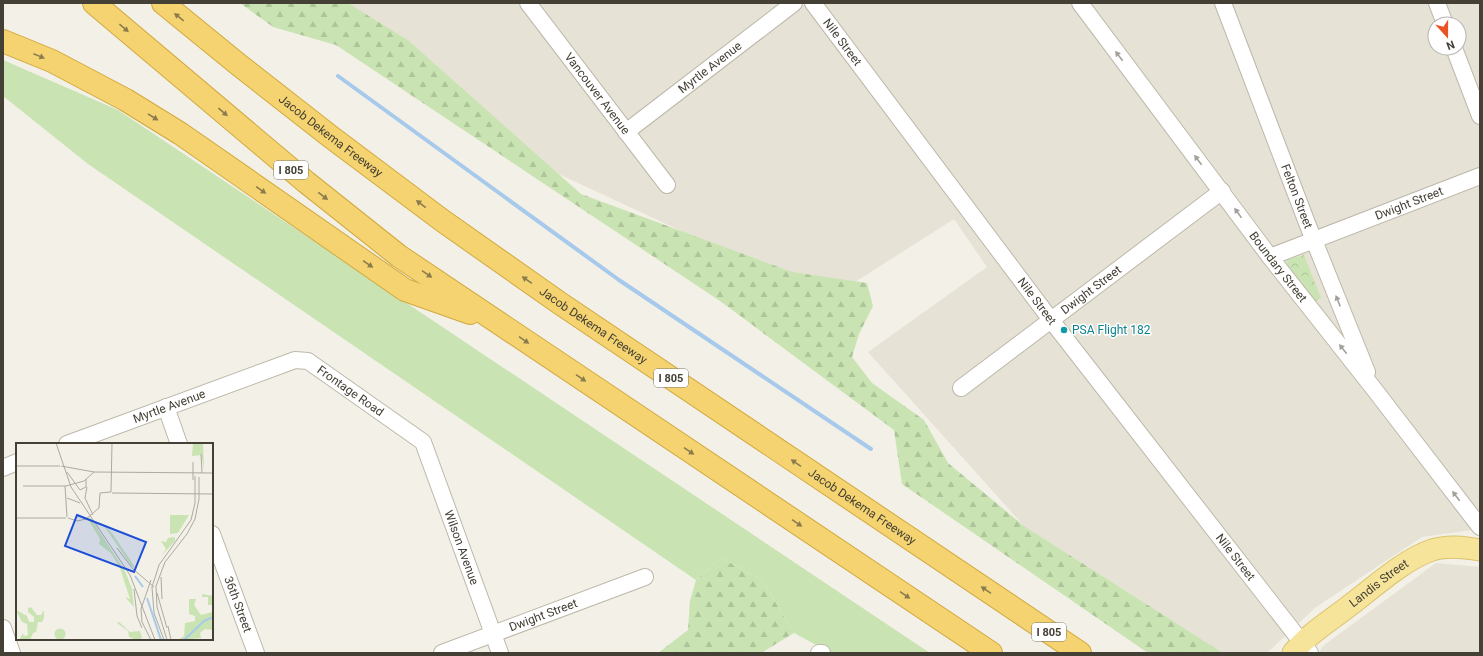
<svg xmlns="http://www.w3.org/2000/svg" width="1483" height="656" viewBox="0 0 1483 656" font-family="Roboto,sans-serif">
  <defs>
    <pattern id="forest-firs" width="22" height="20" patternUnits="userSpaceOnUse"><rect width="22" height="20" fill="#c9e4b2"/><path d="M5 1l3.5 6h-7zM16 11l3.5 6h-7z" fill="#aec59a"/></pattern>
    <pattern id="park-crowns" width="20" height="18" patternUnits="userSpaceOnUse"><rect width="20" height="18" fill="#c9e4b2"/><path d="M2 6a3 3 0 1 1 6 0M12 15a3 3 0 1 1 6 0" fill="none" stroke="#aec59a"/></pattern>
  </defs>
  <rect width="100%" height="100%" fill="#f2f0e7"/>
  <path fill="#e6e2d5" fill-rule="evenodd" d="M 339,3 L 1071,3 L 1472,530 L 1422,537 L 1316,607 L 1267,653 L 1223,653 L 1024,526 L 868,352 L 987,267 L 954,219 L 819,305 L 692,236 L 520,156 Z
    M 1091,3 L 1480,3 L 1480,515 L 1263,241 ZM 1435,24 L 1459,24 L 1459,48 L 1435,48 Z
    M 1436,563 L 1480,567 L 1480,653 L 1319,653 L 1323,646 Z"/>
  <path fill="#c9e4b2" d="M 3,60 L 118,110 L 930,653 L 831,653 L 794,633 L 762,580 L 721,558 L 696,580 L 88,164 L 3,96 Z"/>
  <path fill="url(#forest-firs)" d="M 240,3 L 348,3 L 409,41 L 581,194 L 792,272 L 867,283 L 873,306 L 859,334 L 852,357 L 872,383 L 924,420 L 948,463 L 1024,526 L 1223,653 L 1148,653 L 902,484 L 894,430 L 720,301 L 336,45 L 273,27 Z
    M 721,558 L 762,580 L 794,633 L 761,653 L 658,653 L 688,630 L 690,601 L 696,580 Z"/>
  <path fill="url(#park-crowns)" d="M 1304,255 L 1321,298 L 1314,302 L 1288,268 L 1287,260 Z"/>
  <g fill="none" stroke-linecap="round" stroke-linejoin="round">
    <path stroke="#a7c9eb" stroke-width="4" d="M 338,76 L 619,280 L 871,449"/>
    <defs>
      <g id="minor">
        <path id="s1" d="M 528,3 L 667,185"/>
        <path id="s2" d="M 813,3 L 1051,320 L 1310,653"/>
        <path id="s3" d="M 1080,3 L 1270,257 L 1374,389 L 1480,527"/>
        <path id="s4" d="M 1223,3 L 1307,223 L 1367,372"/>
        <path d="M 1437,3 L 1445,24"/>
        <path d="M 1454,48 L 1480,116"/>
        <path id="s5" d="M 626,132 L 794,3"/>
        <path id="s6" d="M 1270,257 L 1480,176"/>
        <path id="s7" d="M 961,388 L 1222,191"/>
        <path d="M 166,407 L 179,444"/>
        <path id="s8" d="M 67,444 L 295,360 L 308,361 L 423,442 L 500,653"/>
        <path d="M 3,468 L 17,462"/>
        <path id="s9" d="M 212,534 L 256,653"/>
        <path d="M 3,628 L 12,653"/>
        <path id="s10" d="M 442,653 L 645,577"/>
        <path d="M 819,653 L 822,653"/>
      </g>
      <g id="major">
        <path id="s11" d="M 1293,653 C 1308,634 1330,621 1349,606 C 1373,588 1403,560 1432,550 C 1448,545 1464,547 1480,550"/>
      </g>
      <g id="highway">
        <path d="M 94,3 L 306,182 L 399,256 L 991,653"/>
        <path id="s12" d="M 163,3 L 239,65 L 331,137 L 443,221 L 561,304 L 1080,653"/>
        <path d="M 3,41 L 52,61 L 126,100 L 181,134 L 405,290 L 470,313"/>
      </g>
    </defs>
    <use href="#minor" stroke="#bdb8aa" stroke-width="18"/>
    <use href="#major" stroke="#dbc36c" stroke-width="23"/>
    <use href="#highway" stroke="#d2a940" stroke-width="24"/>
    <use href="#minor" stroke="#fff" stroke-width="16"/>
    <use href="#major" stroke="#f7e49b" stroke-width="21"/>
    <use href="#highway" stroke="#f4d370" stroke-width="22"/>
  </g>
  <defs><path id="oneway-solid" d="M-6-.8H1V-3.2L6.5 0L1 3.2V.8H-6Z"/></defs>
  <g fill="#8b7b4d">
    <use href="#oneway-solid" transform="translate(179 17) rotate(-141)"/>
    <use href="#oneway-solid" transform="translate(124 28) rotate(40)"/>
    <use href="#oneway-solid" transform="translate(39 56) rotate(22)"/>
    <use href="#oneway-solid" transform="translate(223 112) rotate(40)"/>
    <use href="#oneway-solid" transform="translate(153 117) rotate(32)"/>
    <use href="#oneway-solid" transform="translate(261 190) rotate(35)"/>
    <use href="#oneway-solid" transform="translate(323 196) rotate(38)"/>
    <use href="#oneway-solid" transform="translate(421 204) rotate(-143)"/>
    <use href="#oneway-solid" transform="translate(368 264) rotate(35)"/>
    <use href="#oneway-solid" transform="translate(427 274) rotate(34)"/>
    <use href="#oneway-solid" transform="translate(527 280) rotate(-145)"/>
    <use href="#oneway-solid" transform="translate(524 340) rotate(34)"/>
    <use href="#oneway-solid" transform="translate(581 378) rotate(34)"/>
    <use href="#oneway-solid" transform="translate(689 451) rotate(34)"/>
    <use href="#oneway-solid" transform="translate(796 463) rotate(-146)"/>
    <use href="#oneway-solid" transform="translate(797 523) rotate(34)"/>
    <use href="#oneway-solid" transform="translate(986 590) rotate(-146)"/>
    <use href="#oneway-solid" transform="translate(905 595) rotate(34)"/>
  </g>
  <g fill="#a2a09a">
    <use href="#oneway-solid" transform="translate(1119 56) rotate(-127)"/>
    <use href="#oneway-solid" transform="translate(1198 160) rotate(-127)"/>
    <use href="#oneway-solid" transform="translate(1238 213) rotate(-126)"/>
    <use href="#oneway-solid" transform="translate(1338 301) rotate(-112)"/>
    <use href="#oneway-solid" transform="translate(1343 349) rotate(-128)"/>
    <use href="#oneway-solid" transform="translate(1456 496) rotate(-127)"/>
  </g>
  <circle fill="#0f9aa8" stroke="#fff" stroke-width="1.5" cx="1064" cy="330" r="4"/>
  <g text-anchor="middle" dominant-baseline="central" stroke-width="3" stroke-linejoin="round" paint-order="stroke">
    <g fill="#fff" stroke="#7d7972" stroke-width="1">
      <rect x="274" y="161" width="34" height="18" rx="3"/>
      <rect x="654" y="369" width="34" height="18" rx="3"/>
      <rect x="1032" y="623" width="34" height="18" rx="3"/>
    </g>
    <g font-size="11" font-weight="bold" fill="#454036">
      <text x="291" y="170">I 805</text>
      <text x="671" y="378">I 805</text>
      <text x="1049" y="632">I 805</text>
    </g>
    <g font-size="12" fill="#454036" stroke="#fff">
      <text stroke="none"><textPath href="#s2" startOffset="49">Nile Street</textPath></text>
      <text stroke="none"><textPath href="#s5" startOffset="106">Myrtle Avenue</textPath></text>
      <text stroke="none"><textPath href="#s1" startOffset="114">Vancouver Avenue</textPath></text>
      <text stroke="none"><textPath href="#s12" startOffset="214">Jacob Dekema Freeway</textPath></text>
      <text stroke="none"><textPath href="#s4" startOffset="207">Felton Street</textPath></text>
      <text stroke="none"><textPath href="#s6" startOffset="149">Dwight Street</textPath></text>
      <text stroke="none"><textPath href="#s3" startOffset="330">Boundary Street</textPath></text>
      <text stroke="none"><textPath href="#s7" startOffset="163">Dwight Street</textPath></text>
      <text stroke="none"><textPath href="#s2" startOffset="373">Nile Street</textPath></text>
      <text stroke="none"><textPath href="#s12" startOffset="538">Jacob Dekema Freeway</textPath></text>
      <text stroke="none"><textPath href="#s8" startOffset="308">Frontage Road</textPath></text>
      <text stroke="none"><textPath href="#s8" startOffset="109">Myrtle Avenue</textPath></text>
      <text stroke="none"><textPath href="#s12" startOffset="862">Jacob Dekema Freeway</textPath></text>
      <text stroke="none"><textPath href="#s8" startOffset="509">Wilson Avenue</textPath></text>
      <text stroke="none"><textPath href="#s2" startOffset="697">Nile Street</textPath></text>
      <text stroke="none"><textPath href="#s11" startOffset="111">Landis Street</textPath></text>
      <text stroke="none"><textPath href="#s9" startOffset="75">36th Street</textPath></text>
      <text stroke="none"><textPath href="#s10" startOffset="108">Dwight Street</textPath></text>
    </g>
    <g font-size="12" fill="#0d838f" stroke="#fff" text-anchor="start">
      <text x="1072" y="330">PSA Flight 182</text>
    </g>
  </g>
  <g transform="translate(16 443)">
    <rect width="197" height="197" fill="#f2f0e7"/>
    <path d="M 86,80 L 96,90 L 121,127 L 115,122 ZM 186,151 L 197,153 L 197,187 L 189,186 L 184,190 L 185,195 L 162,197 L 168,193 L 169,180 L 179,178 L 179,173 L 173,171 L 173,156 L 180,156 L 178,162 L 185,172 L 196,169 L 196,162 L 192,162 L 192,154 L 186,154 ZM 15,164 L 21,172 L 25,172 L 28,167 L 28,175 L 26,179 L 22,179 L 20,189 L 17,190 L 14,197 L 3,197 L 7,190 L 8,193 L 12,192 L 11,181 L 6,179 L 0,167 L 11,173 L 13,179 L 18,179 L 18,174 L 12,169 L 12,165 ZM38.5 191a5.5 5.5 0 1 1 11 0a5.5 5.5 0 1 1-11 0Z" fill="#c9e4b2"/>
    <path d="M 74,74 L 109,128 L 116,146 L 118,164 L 109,154 L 114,156 L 104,125 L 95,110 L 83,101 L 84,96 L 72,76 ZM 159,94 L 159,98 L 145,113 L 150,106 L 145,98 L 150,99 L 152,95 Z" fill="#c9e4b2"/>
    <path d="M 177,0 L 187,0 L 188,26 L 185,12 L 176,13 ZM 154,72 L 173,72 L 162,90 L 154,91 ZM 103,179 L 114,189 L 124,188 L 126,195 L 121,197 L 113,194 L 112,188 L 101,180 Z" fill="#c9e4b2"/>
    <path fill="none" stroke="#a7c9eb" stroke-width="2" d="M 119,133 L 127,144M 131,155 L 145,197M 168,197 L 188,178 L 197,174"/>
    <path fill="none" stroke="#adaaa0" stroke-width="1" d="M 40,0 L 55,44 L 114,132 L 139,197M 185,11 L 186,30M 177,19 L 177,37M 0,23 L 44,23M 45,23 L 78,29M 51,29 L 64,47 L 70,44 L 70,36M 7,43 L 50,43 L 68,38 L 78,29 L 197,30M 49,43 L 51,74M 71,44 L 69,55 L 77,72M 95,49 L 96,0M 96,50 L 197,51M 51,55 L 64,60M 0,75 L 50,75M 52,75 L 61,78 L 70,76 L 83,65 L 84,50 L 95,49M 101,105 L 117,126 L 138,144M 145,134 L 146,156M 135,137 L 125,166 L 126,179 L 135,197M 118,146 L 121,173 L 126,185M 141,150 L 151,185M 152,183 L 155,197M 148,197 L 138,170 L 136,144 L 143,122 L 175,77 L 179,60 L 179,33M 151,197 L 141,164 L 140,143 L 149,119 L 171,91 L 179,76 L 183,56 L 183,34"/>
    <path fill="#1d4ed8" fill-opacity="0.15" stroke="#1d4ed8" stroke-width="2" d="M 61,72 L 130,99 L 118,129 L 49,103 Z"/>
    <rect width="197" height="197" fill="none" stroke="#454036" stroke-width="2"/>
  </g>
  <rect width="1483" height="656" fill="none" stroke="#454036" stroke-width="8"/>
  <g transform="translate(1447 36) rotate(159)"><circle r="19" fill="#ffffff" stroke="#b5b3af"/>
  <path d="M0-3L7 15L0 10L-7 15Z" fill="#eb5325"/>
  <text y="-6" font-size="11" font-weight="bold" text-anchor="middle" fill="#454036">N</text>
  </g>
</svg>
